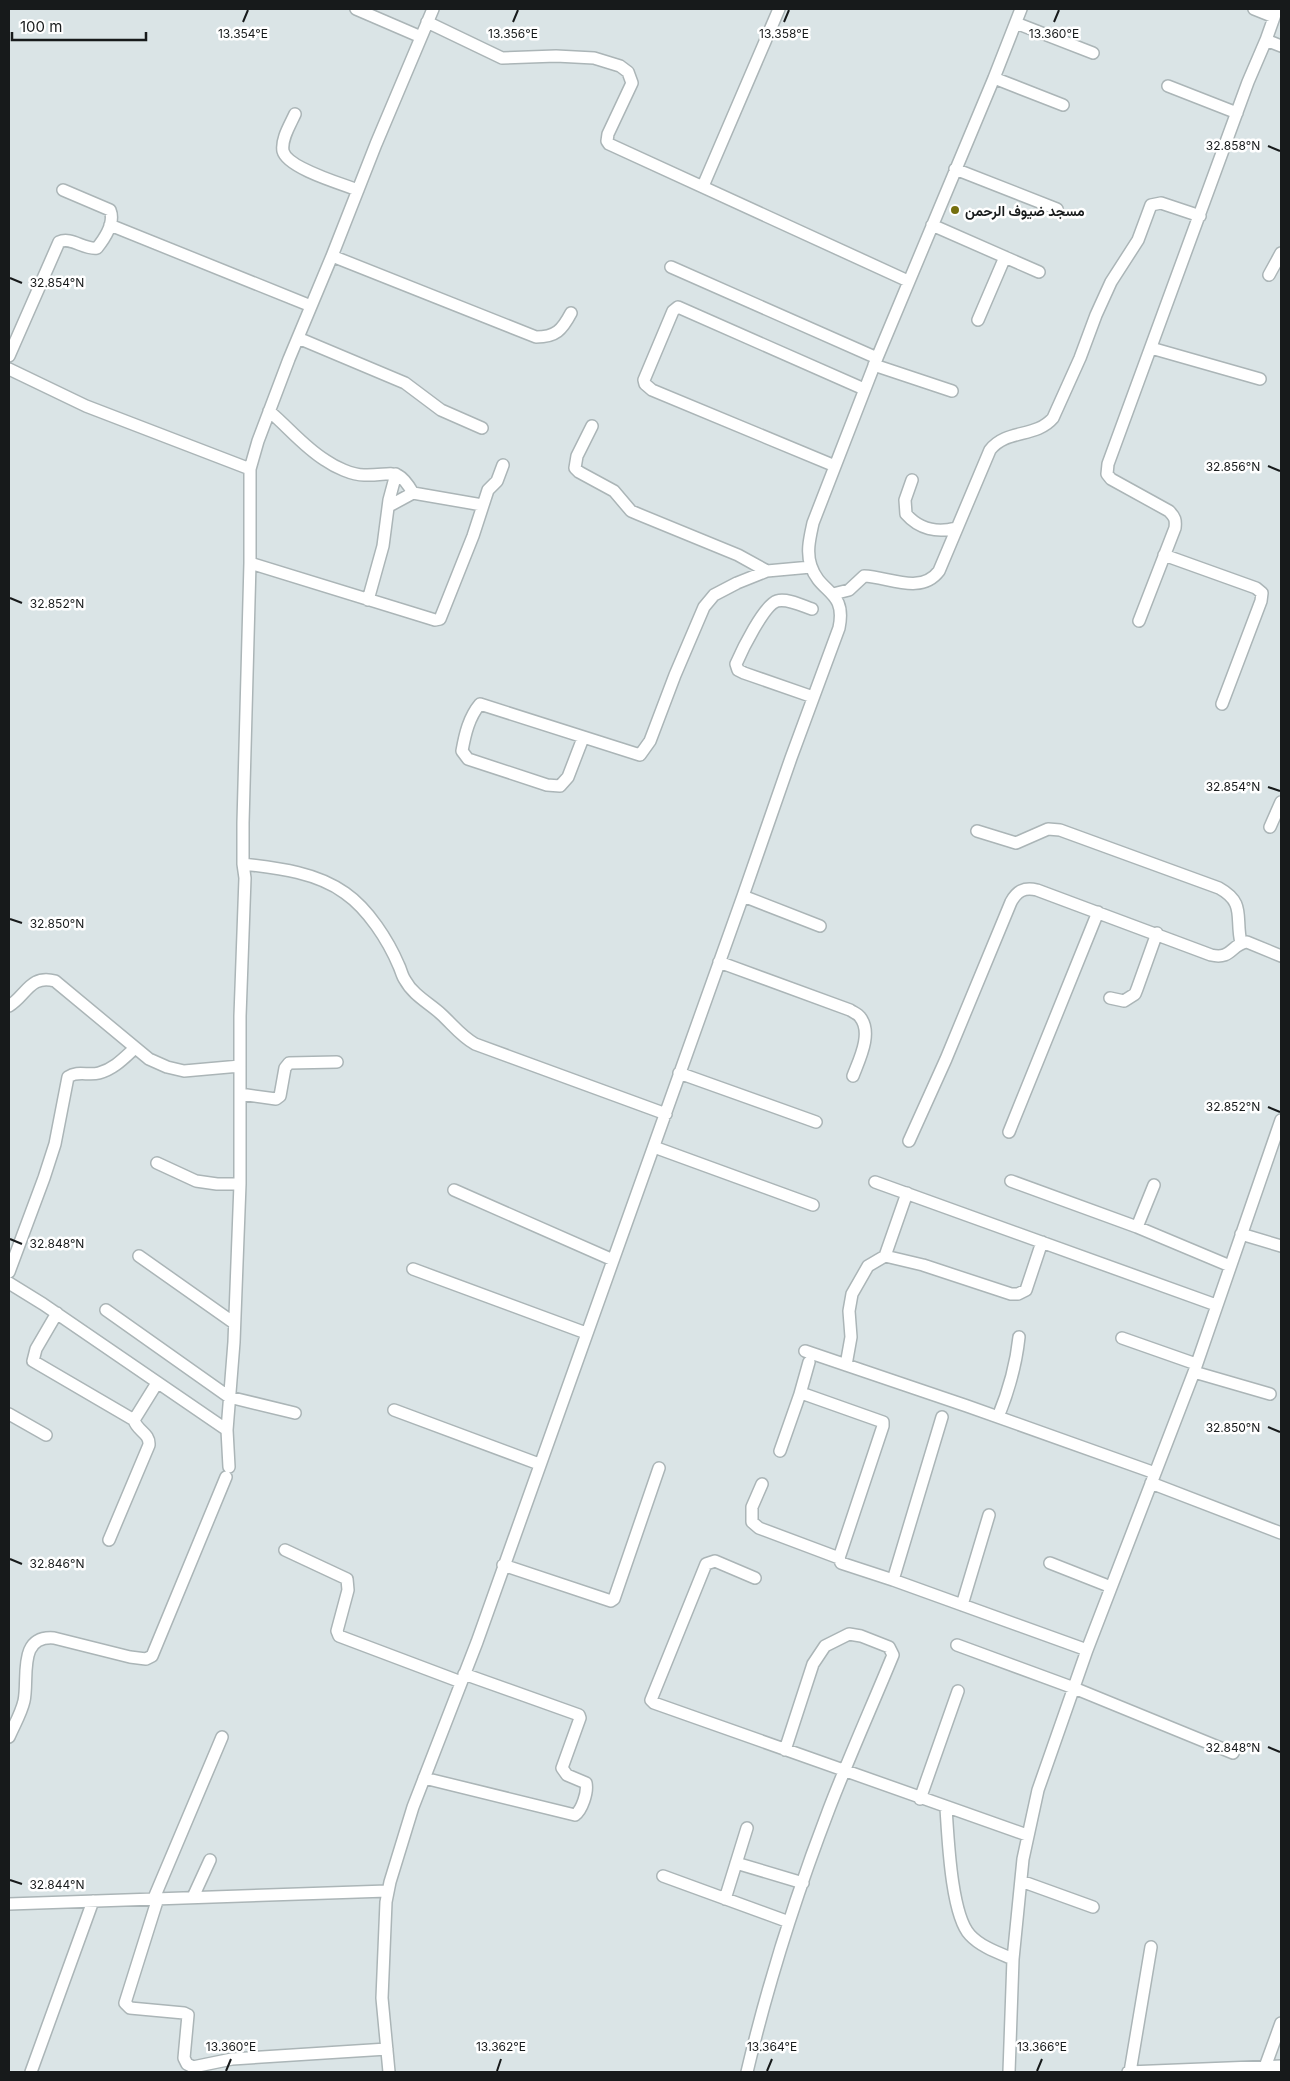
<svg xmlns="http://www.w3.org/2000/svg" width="1290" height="2081" viewBox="0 0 1290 2081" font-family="Inter,Vazirmatn,sans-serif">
  <rect width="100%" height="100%" fill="#dae4e6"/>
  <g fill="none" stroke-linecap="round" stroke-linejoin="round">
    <defs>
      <path id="minor" d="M 356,9 L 421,37
        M 1254,9 L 1274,17
        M 1277,9 L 1266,40 L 1281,46
        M 427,22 L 502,58 L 556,56 L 594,58 L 620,66 L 628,72 L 632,83 L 608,134 L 607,141 L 609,144 L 908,281
        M 1016,23 L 1093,53
        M 994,78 L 1063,105
        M 1168,86 L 1237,113
        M 295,114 C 290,125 281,139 283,151 C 287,168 342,184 358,190
        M 955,169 L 1057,209
        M 703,186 L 779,9
        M 110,225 L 311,306
        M 932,225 L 1039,272
        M 332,256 L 536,337 C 556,337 562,330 571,313
        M 671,267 L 877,358
        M 1269,275 L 1281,253
        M 978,320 L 1005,257
        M 298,338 L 405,383 L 441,410 L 482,428
        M 1151,348 L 1260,379
        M 9,356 L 59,242 C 71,236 84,250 97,248 C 105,238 115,222 110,210 L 63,190
        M 874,365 L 952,391
        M 9,369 L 86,406 L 250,469
        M 269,411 C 288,427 304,447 325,460 C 335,467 352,475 364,475 C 392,476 397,465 413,493 L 482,505
        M 592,426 L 577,456 L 575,468 L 579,472 L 614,491 L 631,511 L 638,514 L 738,555 L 767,571 L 811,567
        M 835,466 L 652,390 L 645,384 L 644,380 L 673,311 L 678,307 L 864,389
        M 912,480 L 905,500 L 906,514 C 919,529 937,533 956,528
        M 389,506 L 413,493
        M 1164,555 L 1256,588 L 1262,593 L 1261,601 L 1222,704
        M 250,563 L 435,620 L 440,619 L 473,536 L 488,490 L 497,481 L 503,465
        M 833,594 L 849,590 L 864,576 C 889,577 921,595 939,571 L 990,450 C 1006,429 1036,438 1053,418 L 1080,358 L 1096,315 L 1111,282 L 1138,240 L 1151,205 L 1161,203 L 1200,216
        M 368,600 L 383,546 L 389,500 L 396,474
        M 812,609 C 803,606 787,598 777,601 C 764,605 742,650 736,664 L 738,670 L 744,673 L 813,697
        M 1139,621 L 1175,528 C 1176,520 1175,517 1169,511 L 1111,479 L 1107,474 L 1108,464 L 1248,82 L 1266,40
        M 583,738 L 568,777 L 560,786 L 547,785 L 468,759 L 462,751 C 465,734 469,717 480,704 L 640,755 L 650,741 L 675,675 L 704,607 L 714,595 L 737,583 L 767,571
        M 1270,827 L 1281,802
        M 977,831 L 1016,843 L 1048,829 L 1060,830 L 1219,888 C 1246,903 1235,917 1241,943
        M 243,864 C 277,868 316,872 345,893 C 368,909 388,940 399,966 C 401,970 402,976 405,980 C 413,995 429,1003 441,1014 C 453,1025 461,1036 475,1044 L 666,1114
        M 743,896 L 820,926
        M 719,962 L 850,1010 C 853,1012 858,1014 860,1017 C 873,1033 859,1060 853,1076
        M 1110,998 L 1124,1001 L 1135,994 L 1137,989 L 1157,933
        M 9,1006 C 26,996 30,974 55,981 L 149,1059 L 167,1067 L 184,1071 L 240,1066
        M 679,1073 L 816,1122
        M 240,1094 L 276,1099 L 280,1096 L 285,1068 L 289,1063 L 337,1062
        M 1009,1132 L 1098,912
        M 909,1141 L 946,1059 L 1011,902 C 1017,891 1024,887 1037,890 L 1211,955 C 1232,960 1231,944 1247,942 L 1281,956
        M 654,1147 L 813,1205
        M 157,1163 L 196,1181 L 217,1184 L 240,1184
        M 1011,1181 L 1137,1227 L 1230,1266
        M 875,1182 L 1216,1305
        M 454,1190 L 613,1260
        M 1137,1227 L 1154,1185
        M 1241,1234 L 1281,1246
        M 139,1256 L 234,1323
        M 885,1256 L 923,1265 L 1011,1294 L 1018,1294 L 1026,1290 L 1042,1242
        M 413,1269 L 586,1333
        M 9,1272 L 44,1178 L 55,1144 L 68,1077 C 78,1070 88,1076 99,1073 C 114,1069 124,1058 135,1048
        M 9,1283 L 43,1304 L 227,1430
        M 106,1310 L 229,1397 L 295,1413
        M 57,1313 L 36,1349 L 33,1361 L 134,1420
        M 1122,1338 L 1196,1364
        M 805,1351 L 967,1406 L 1155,1473
        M 846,1365 L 851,1337 L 849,1311 L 852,1294 L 868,1266 L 885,1256 L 907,1193
        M 1194,1372 L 1270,1394
        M 800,1394 L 809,1362
        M 394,1410 L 539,1464
        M 9,1414 L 46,1435
        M 942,1417 L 893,1580 L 1087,1650
        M 998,1417 C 1009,1390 1016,1366 1019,1337
        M 780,1451 L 800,1394 L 804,1394 L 883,1422 L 883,1426 L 839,1558 L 841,1563 L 893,1580
        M 229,1467 L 227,1430 L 234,1342 L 240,1184 L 240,1016 L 245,878 L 243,864 L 243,823 L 250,563 L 250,469 L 258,441 L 289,359 L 332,256 L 376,144 L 433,9
        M 1151,1483 L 1281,1533
        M 762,1484 L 752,1507 L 752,1522 L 759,1528 L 839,1558
        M 109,1540 L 149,1445 C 150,1433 137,1431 134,1420 L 157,1383
        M 285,1550 L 347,1579 L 348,1590 L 337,1631 L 339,1636 L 461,1682
        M 1050,1563 L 1111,1587
        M 503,1565 L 611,1601 L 614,1599 L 659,1468
        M 755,1578 L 715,1561 L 706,1564 L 651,1700 L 654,1703 L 1027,1835
        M 962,1605 L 989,1515
        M 957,1645 L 1074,1688 L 1233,1753
        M 9,1737 C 14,1725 21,1714 24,1701 C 29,1678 17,1635 54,1638 L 130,1657 L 146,1659 L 152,1656 L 226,1477
        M 424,1778 L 575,1815 C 582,1810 588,1792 586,1783 L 567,1775 L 562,1768 L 580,1718 L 579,1715 L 464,1674
        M 920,1799 L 958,1691
        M 946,1808 C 948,1837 951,1915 970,1935 C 981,1947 999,1953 1013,1959
        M 736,1863 L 803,1883
        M 663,1876 L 789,1922
        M 1021,1881 L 1093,1907
        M 193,1897 L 210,1860
        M 154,1898 L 222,1737
        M 158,1898 L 125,2003 L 130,2008 L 184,2013 L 188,2015 L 184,2058 L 187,2064 L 193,2067 L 232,2059 L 387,2049
        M 725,1899 L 747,1828
        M 9,1904 L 387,1891
        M 1265,2067 L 1281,2023
        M 31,2072 L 93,1901
        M 389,2072 L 382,1998 L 386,1902 L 390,1882 L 413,1807 L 477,1642 L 743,896 L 791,758 L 839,628 C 847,590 820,594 811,566 C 806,552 810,537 813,523 L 877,358 L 994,78 L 1021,9
        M 747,2072 C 768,1983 796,1895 829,1809 C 849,1757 872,1706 893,1655 L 889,1647 L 861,1636 L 849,1634 L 825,1646 L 813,1664 L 785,1750
        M 1009,2072 L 1013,1959 L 1023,1859 L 1038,1790 L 1087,1650 L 1194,1372 L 1281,1120
        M 1128,2072 L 1281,2066
        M 1130,2072 L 1151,1947"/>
    </defs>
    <use href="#minor" stroke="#abb5b7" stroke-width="14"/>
    <use href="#minor" stroke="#fff" stroke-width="11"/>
  </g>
  <path fill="none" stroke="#171a1b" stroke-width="2" d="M 243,22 L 248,10M 513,22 L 518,10M 784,22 L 789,10M 1054,22 L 1059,10M 1268,146 L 1280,151M 10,278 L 22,283M 1268,466 L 1280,471M 10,598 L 22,603M 1268,787 L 1280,791M 10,919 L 22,923M 1268,1107 L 1280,1112M 10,1239 L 22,1244M 1268,1427 L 1280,1432M 10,1559 L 22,1564M 1268,1747 L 1280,1752M 10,1880 L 22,1884M 226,2071 L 231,2059M 497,2071 L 501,2059M 767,2071 L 772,2059M 1037,2071 L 1042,2059"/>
  <circle fill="#756f0e" stroke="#fff" stroke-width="2" cx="955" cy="210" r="5"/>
  <g text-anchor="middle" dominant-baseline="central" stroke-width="5" stroke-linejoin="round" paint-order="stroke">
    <g font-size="14" font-weight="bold" fill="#171a1b" stroke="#fff" text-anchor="start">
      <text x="965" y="210">مسجد ضيوف الرحمن</text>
    </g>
  </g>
  <g font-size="12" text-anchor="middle" fill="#171a1b" stroke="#fff" stroke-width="5" stroke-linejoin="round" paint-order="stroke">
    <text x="513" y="38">13.356°E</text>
    <text x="1054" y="38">13.360°E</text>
    <text x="243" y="38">13.354°E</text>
    <text x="784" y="38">13.358°E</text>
    <text x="1233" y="150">32.858°N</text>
    <text x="57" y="287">32.854°N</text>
    <text x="1233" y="471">32.856°N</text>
    <text x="57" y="608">32.852°N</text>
    <text x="1233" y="791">32.854°N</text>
    <text x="57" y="928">32.850°N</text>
    <text x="1233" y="1111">32.852°N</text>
    <text x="57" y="1248">32.848°N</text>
    <text x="1233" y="1432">32.850°N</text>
    <text x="57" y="1568">32.846°N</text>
    <text x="1233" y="1752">32.848°N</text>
    <text x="57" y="1889">32.844°N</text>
    <text x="231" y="2051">13.360°E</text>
    <text x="501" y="2051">13.362°E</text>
    <text x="772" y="2051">13.364°E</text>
    <text x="1042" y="2051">13.366°E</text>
  </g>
  <rect width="1290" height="2081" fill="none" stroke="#171a1b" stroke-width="20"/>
  <path d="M12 32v8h134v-8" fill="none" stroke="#171a1b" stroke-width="2.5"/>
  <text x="20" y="32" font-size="15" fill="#171a1b" stroke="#ffffff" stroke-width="4" paint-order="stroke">100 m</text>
</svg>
